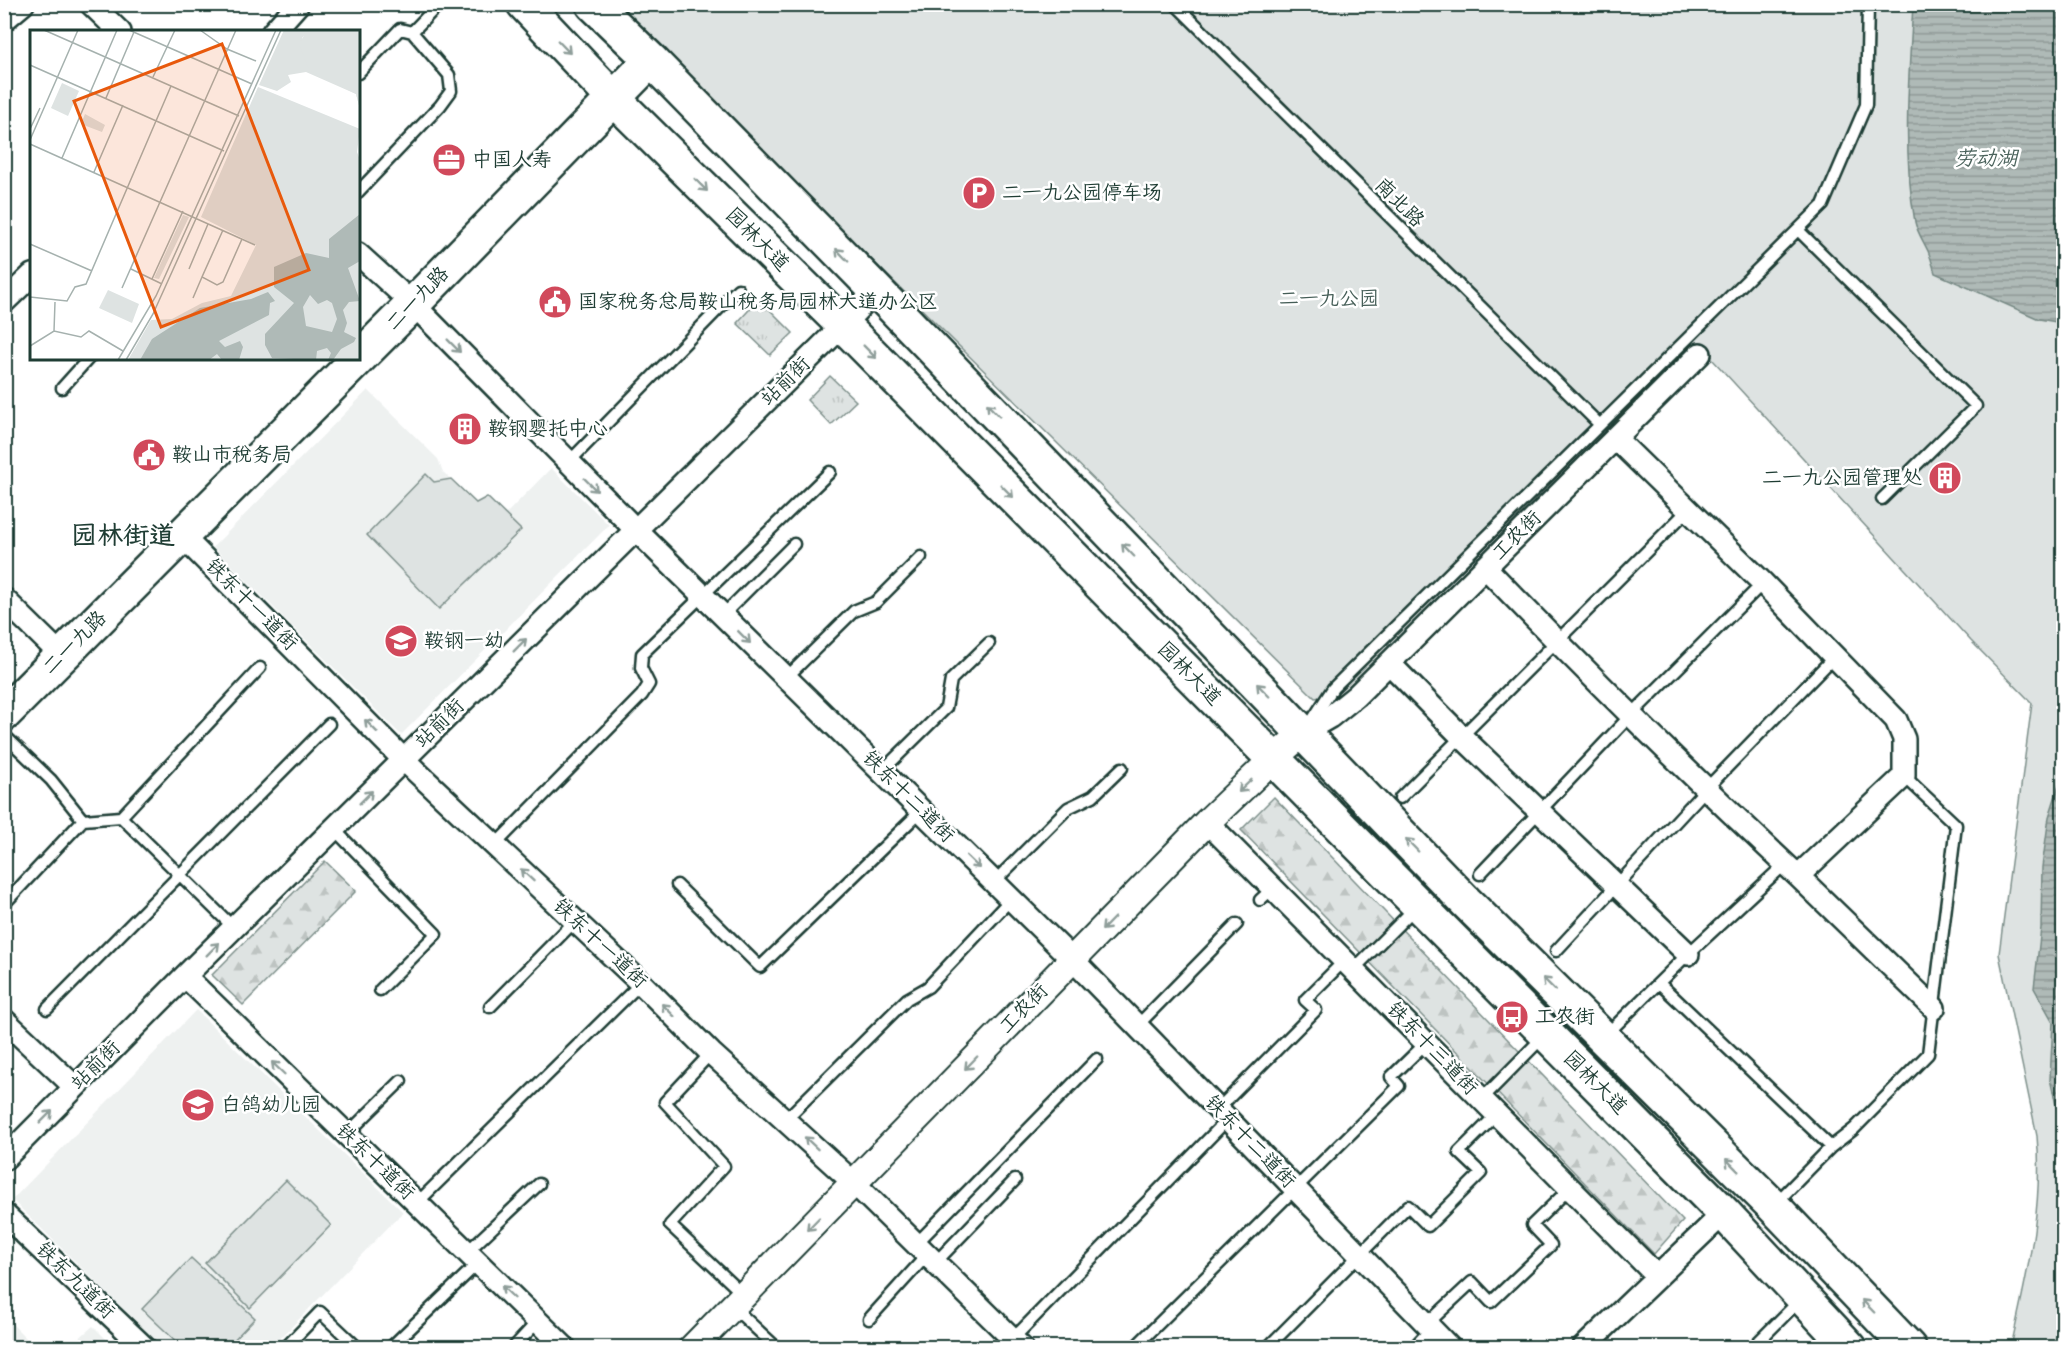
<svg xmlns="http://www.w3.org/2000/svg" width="2068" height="1352" viewBox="0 0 2068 1352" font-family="Mynerve,'LXGW WenKai TC',sans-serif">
  <defs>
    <pattern id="grass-tufts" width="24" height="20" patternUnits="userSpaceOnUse" patternTransform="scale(1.5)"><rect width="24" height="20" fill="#dee3e2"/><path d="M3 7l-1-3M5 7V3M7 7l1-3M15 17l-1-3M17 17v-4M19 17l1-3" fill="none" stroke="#bec4c2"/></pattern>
    <pattern id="forest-firs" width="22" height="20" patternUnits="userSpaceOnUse" patternTransform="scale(1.5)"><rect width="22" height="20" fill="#dee3e2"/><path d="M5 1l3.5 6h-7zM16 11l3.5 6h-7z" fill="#bec4c2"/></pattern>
    <pattern id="water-rules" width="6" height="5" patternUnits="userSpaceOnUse" patternTransform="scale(1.5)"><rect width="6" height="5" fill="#afbab7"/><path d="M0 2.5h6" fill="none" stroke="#8e9896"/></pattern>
  </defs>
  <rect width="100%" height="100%" fill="#fff"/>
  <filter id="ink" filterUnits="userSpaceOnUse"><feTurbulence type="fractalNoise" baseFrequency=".0167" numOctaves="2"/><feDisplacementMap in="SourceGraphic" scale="12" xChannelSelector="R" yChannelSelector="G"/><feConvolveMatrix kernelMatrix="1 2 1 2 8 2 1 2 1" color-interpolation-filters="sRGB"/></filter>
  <g filter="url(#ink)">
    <path fill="#eef1f0" d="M 368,390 L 438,459 L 443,472 L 476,503 L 487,497 L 505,515 L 551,468 L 609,525 L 401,735 L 213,547 Z
      M 196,1010 L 403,1212 L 272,1347 L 164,1348 L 12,1200 Z
      M 5,1317 L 35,1347 L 5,1347 Z
      M 93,1326 L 114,1347 L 69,1347 Z"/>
    <path fill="url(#grass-tufts)" stroke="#7e908b" stroke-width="1.5" d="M 759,299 L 793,333 L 770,355 L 737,323 Z
      M 830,376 L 856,401 L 831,425 L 807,400 Z"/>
    <path fill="url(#forest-firs)" stroke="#7e908b" stroke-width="1.5" d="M 1274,797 L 1683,1221 L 1654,1254 L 1241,830 Z
      M 325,861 L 356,891 L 243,1005 L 212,975 Z"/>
    <path fill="#dee3e2" stroke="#7e908b" stroke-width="1.5" d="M 614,5 L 2063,5 L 2063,1347 L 2011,1347 C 2026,1278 2044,1208 2037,1136 L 1999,954 L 2032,703 L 1971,641 L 1701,347 L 1347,693 L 1315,698 Z
      M 426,474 L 434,482 L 451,479 L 476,503 L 487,497 L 521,530 L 439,609 L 367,535 Z
      M 286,1180 L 331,1225 L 250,1308 L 205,1263 Z
      M 191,1258 L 255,1318 L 227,1347 L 182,1347 L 142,1309 Z"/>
    <path fill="url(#water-rules)" stroke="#758883" stroke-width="1.5" d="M 1913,5 L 2063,5 L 2063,323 L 2039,319 L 1935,273 C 1933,266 1931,258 1928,251 C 1924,242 1917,232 1915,222 C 1902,150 1909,76 1913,5 Z
      M 2063,773 L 2063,1135 L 2050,1079 L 2053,1022 L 2034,988 L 2041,928 L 2042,867 L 2049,817 Z"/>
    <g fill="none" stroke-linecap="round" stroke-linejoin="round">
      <defs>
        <path id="service" d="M 1175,4 L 1599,424
          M 358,73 L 400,29 L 412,32 L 439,4
          M 358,192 L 440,106 L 451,91 L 449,75 L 412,32
          M 1798,230 L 1976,406 L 1882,499
          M 62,388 L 89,358
          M 569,462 L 738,289
          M 723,615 L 794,544
          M 786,678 L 854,611 L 876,602 L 921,557
          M 1311,722 L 1333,688 L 1823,205 L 1866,105 L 1868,4
          M 4,735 L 51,780 L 83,820
          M 881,772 L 946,708 L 951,680 L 989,643
          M 1400,798 L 1689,509
          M 121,817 L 234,928
          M 334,829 L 436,934 L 380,990
          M 495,845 L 642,695 L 649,684 L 641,668 L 642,654 L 830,472
          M 1480,874 L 1632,714 L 1763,583
          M 994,882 L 1068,808 L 1093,796 L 1122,768
          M 677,885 L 760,967 L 921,811
          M 1260,900 L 1273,888
          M 4,904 L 83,820 L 121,817 L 260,668
          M 1556,951 L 1706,789 L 1835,656
          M 1354,969 L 1415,908
          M 1659,983 L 1831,1147
          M 490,1007 L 575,921
          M 47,1009 L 329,724
          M 1137,1026 L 1237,924
          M 1605,1035 L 1610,1031 L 1688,954 L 1785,864
          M 711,1053 L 665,1102 L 724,1166 L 670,1225 L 744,1295
          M 1481,1100 L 1544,1036
          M 1218,1109 L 1316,1010 L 1305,1000 L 1345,960
          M 786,1119 L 907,999 L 928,987 L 1011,899
          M 347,1134 L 401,1081
          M 417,1203 L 641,983
          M 1775,1204 L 1831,1147 L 1854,1129 L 1928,1054 L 1956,825 L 1904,776
          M 916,1244 L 1097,1059
          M 467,1252 L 539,1184
          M 935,1263 L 1015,1180
          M 733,1307 L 777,1348
          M 869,1319 L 927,1255
          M 1427,1324 L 1472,1282 L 1491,1302 L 1551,1245 L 1532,1225 L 1570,1188
          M 285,1348 L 320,1312 L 358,1348
          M 390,1348 L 478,1263
          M 513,1348 L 538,1321
          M 1004,1348 L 1228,1119
          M 1134,1348 L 1399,1086 L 1391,1077 L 1426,1043
          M 1267,1348 L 1408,1206 L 1428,1226 L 1481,1173 L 1459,1152 L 1496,1115
          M 1413,1348 L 1431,1329
          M 1752,1348 L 1801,1299"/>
        <path id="minor" d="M 91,4 L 120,32
          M 4,20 L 23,4
          M 273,32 L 298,4
          M 358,254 L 413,304 L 636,530 L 1073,960 L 1450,1348
          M 4,302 L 32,275
          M 182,536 L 404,760 L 641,983 L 711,1053 L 854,1183 L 1022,1348
          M 1485,567 C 1587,673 1691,776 1798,876 L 1904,776 L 1904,739 L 1896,720 L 1763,583 L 1615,438
          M 4,599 L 62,656
          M 1389,663 L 1462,737 L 1688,954
          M 1304,732 L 1330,717 L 1356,696 L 1700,354
          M 1207,822 L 1657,1276
          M 1798,876 L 1934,1008
          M 185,976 L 565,1348
          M 4,1020 L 75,1087
          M 4,1159 L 185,976 L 843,325 L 876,290
          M 4,1214 L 145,1348
          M 1583,1348 L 1724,1213"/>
        <path id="tertiary" d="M 692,1348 L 1207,822 L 1273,759 L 1304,732"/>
        <path id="primary" d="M 524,4 L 613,98 L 843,325 L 1724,1213 L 1850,1348
          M 593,4 L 651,60 L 876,290 L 1466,902 L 1773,1206 L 1909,1348
          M 4,714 L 413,304 L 651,60"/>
      </defs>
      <use href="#service" stroke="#1f3d34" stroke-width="15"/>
      <use href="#minor" stroke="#1f3d34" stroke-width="26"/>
      <use href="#tertiary" stroke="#1f3d34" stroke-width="30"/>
      <use href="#primary" stroke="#1f3d34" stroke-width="38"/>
      <use href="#service" stroke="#fff" stroke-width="10"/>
      <use href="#minor" stroke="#fff" stroke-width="21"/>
      <use href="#tertiary" stroke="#fff" stroke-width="26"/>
      <use href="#primary" stroke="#fff" stroke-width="33"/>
    </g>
    <defs><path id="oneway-shaft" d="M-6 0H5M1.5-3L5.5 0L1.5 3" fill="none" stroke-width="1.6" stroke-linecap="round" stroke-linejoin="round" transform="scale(1.5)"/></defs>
    <g stroke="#8f9e9a">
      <use href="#oneway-shaft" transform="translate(564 47) rotate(46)"/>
      <use href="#oneway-shaft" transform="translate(701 185) rotate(45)"/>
      <use href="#oneway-shaft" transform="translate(842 255) rotate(-134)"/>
      <use href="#oneway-shaft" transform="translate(454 346) rotate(45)"/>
      <use href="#oneway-shaft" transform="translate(870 352) rotate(45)"/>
      <use href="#oneway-shaft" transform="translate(993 410) rotate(-134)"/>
      <use href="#oneway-shaft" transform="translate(591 485) rotate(45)"/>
      <use href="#oneway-shaft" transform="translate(1007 491) rotate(45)"/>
      <use href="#oneway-shaft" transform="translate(1128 550) rotate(-134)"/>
      <use href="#oneway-shaft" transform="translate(744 637) rotate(45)"/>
      <use href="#oneway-shaft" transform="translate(520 645) rotate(-45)"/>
      <use href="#oneway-shaft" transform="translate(1263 690) rotate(-134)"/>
      <use href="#oneway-shaft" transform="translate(371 726) rotate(-135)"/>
      <use href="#oneway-shaft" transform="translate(1245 786) rotate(136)"/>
      <use href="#oneway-shaft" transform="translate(366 797) rotate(-45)"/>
      <use href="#oneway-shaft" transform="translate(1412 845) rotate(-134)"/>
      <use href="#oneway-shaft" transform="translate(973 862) rotate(44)"/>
      <use href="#oneway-shaft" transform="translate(527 875) rotate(-137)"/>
      <use href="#oneway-shaft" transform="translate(1108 924) rotate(134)"/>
      <use href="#oneway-shaft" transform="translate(213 949) rotate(-45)"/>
      <use href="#oneway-shaft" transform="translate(1549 984) rotate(-135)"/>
      <use href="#oneway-shaft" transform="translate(668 1010) rotate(-135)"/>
      <use href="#oneway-shaft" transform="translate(971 1063) rotate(134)"/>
      <use href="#oneway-shaft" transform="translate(278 1068) rotate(-136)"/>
      <use href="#oneway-shaft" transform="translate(46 1117) rotate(-45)"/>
      <use href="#oneway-shaft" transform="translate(811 1143) rotate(-137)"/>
      <use href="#oneway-shaft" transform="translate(1732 1165) rotate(-135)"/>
      <use href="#oneway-shaft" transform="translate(813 1224) rotate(134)"/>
      <use href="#oneway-shaft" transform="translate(508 1292) rotate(-136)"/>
      <use href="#oneway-shaft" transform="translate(1868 1306) rotate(-134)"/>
    </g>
  </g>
  <defs>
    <symbol id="office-disc" viewBox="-11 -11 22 22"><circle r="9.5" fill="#d1495b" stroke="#fff"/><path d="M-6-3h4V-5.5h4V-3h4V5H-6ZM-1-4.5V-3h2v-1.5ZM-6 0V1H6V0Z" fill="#fff"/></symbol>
    <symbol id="parking-disc" viewBox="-11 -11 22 22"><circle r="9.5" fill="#d1495b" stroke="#fff"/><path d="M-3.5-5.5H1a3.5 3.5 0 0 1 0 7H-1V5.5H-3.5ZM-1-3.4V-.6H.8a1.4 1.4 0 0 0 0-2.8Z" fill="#fff"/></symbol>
    <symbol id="civic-disc" viewBox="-11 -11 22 22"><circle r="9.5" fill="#d1495b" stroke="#fff"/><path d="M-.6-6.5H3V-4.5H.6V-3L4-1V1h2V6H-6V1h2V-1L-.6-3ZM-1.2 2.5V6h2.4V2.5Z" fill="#fff"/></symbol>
    <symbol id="building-disc" viewBox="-11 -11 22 22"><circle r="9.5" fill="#d1495b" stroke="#fff"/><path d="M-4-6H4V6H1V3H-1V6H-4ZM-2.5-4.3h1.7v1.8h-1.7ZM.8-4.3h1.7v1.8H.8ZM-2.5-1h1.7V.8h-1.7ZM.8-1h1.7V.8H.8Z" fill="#fff"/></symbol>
    <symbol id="school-disc" viewBox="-11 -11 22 22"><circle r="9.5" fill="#d1495b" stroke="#fff"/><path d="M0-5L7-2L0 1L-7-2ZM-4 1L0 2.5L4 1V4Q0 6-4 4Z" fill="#fff"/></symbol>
    <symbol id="bus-disc" viewBox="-11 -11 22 22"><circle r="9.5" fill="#d1495b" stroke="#fff"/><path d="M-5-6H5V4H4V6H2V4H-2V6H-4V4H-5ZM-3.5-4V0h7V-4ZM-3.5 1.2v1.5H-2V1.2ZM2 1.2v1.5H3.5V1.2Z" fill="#fff"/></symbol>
  </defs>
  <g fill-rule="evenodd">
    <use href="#office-disc" x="430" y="141" width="38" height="38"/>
    <use href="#parking-disc" x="960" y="174" width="38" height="38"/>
    <use href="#civic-disc" x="536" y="283" width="38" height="38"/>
    <use href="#building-disc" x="446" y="410" width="38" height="38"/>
    <use href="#civic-disc" x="130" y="436" width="38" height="38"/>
    <use href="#building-disc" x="1926" y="459" width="38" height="38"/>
    <use href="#school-disc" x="382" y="622" width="38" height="38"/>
    <use href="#bus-disc" x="1493" y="998" width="38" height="38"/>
    <use href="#school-disc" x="179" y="1086" width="38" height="38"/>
  </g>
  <g text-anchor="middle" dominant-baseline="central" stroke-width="5" stroke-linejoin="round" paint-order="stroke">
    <g font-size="20" fill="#1f3d34" stroke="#fff" text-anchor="start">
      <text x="472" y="160">中国人寿</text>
      <text x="1002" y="193">二一九公园停车场</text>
      <text x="578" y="302">国家税务总局鞍山税务局园林大道办公区</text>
      <text x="488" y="429">鞍钢婴托中心</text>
      <text x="172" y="455">鞍山市税务局</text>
      <text x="1922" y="478" text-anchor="end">二一九公园管理处</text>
      <text x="424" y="641">鞍钢一幼</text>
      <text x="1535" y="1017">工农街</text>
      <text x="221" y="1105">白鸽幼儿园</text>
    </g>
    <g font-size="20" fill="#1f3d34" stroke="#fff">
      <text transform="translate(1399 203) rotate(45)">南北路</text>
      <text transform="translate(757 240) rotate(45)">园林大道</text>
      <text transform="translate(418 299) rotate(-46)">二一九路</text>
      <text transform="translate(786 382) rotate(-45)">站前街</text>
      <text transform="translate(1517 536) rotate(-45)">工农街</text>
      <text transform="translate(251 605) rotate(45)">铁东十一道街</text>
      <text transform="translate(75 643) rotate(-45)">二一九路</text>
      <text transform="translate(1189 674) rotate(45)">园林大道</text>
      <text transform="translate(440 724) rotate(-45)">站前街</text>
      <text transform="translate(908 797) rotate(45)">铁东十二道街</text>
      <text transform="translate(600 944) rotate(43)">铁东十一道街</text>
      <text transform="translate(1024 1009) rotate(-46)">工农街</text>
      <text transform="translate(1432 1049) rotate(46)">铁东十三道街</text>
      <text transform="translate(96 1066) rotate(-45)">站前街</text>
      <text transform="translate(1595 1083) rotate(45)">园林大道</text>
      <text transform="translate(1250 1142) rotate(46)">铁东十二道街</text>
      <text transform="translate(375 1162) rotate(44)">铁东十道街</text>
      <text transform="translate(75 1281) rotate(44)">铁东九道街</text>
    </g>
    <g font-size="20" fill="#455e57" stroke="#fff">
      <text x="1329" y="299">二一九公园</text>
    </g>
    <g font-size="21" font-style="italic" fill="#4a625b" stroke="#fff">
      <text x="1986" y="159">劳动湖</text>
    </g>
    <g font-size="26" font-weight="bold" fill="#1f3d34" stroke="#fff">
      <text x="123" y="537">园林街道</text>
    </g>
  </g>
  <g transform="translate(30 30)">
    <rect width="330" height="330" fill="#fff"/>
    <path d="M 254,0 L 279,0 L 272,8 L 273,20 L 284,30 L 313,7 L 330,79 L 326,64 L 276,42 L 258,45 L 261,52 L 247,61 L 229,55 ZM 153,185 L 159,187 L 129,249 L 124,248 Z" fill="#dee3e2"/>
    <path d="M 277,0 L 330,0 L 330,79 L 326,64 L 279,40 L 269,14 ZM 32,53 L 49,61 L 38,86 L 21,78 ZM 228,57 L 330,99 L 327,122 L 330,130 L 330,330 L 98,330 L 121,290 L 142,289 L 172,273 L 201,266 L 226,215 L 171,187 ZM 55,84 L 75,95 L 72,102 L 51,94 ZM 78,260 L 109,274 L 102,293 L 69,278 Z" fill="#dee3e2"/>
    <path d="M 330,184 L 330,231 L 318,238 L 330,271 L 319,272 L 313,280 L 317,293 L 314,302 L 326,308 L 324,312 L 311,319 L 303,330 L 298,330 L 301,323 L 297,318 L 287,321 L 286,330 L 242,328 L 235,315 L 235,304 L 264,273 L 244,257 L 244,237 L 276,223 L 299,228 L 299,209 ZM 280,265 L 288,274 L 297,270 L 302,273 L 307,289 L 302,302 L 276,296 L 273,277 ZM 238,262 L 245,271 L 240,273 L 239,285 L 189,311 L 195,317 L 210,311 L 213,317 L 209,330 L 192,330 L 187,324 L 179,330 L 110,330 L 122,309 L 170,278 L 221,269 Z" fill="#afbab7" fill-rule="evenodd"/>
    <path fill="none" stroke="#a5b1ae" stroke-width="1.5" d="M 14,0 L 209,86M 99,0 L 222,54M 170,0 L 197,19 L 226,31M 0,35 L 194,121M 123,47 L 145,0M 76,68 L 104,2M 0,99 L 10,78M 0,110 L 48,0M 0,114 L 225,215M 32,128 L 87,0M 64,142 L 93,75M 193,200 L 172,247 L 187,255 L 193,252 L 212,209M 0,214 L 62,241M 101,239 L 132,254M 159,239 L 178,194M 122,249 L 153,181M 92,258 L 206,0M 0,267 L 37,271 L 45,257 L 56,254 L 141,56M 163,268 L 172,247M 24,301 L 25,272M 0,316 L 24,301 L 51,307 L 59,301 L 93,321M 88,330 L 126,266 L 246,0M 96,330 L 123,284 L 251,0"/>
    <path fill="#e8590c" fill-opacity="0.15" stroke="#e8590c" stroke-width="3" d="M 192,14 L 279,240 L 131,297 L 44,71 Z"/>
    <rect width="330" height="330" fill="none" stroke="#1f3d34" stroke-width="3"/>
  </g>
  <rect width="2068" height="1352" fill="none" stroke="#fff" stroke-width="24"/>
  <rect x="12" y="12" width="2044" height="1328" fill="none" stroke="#1f3d34" stroke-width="2" filter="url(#ink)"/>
</svg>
